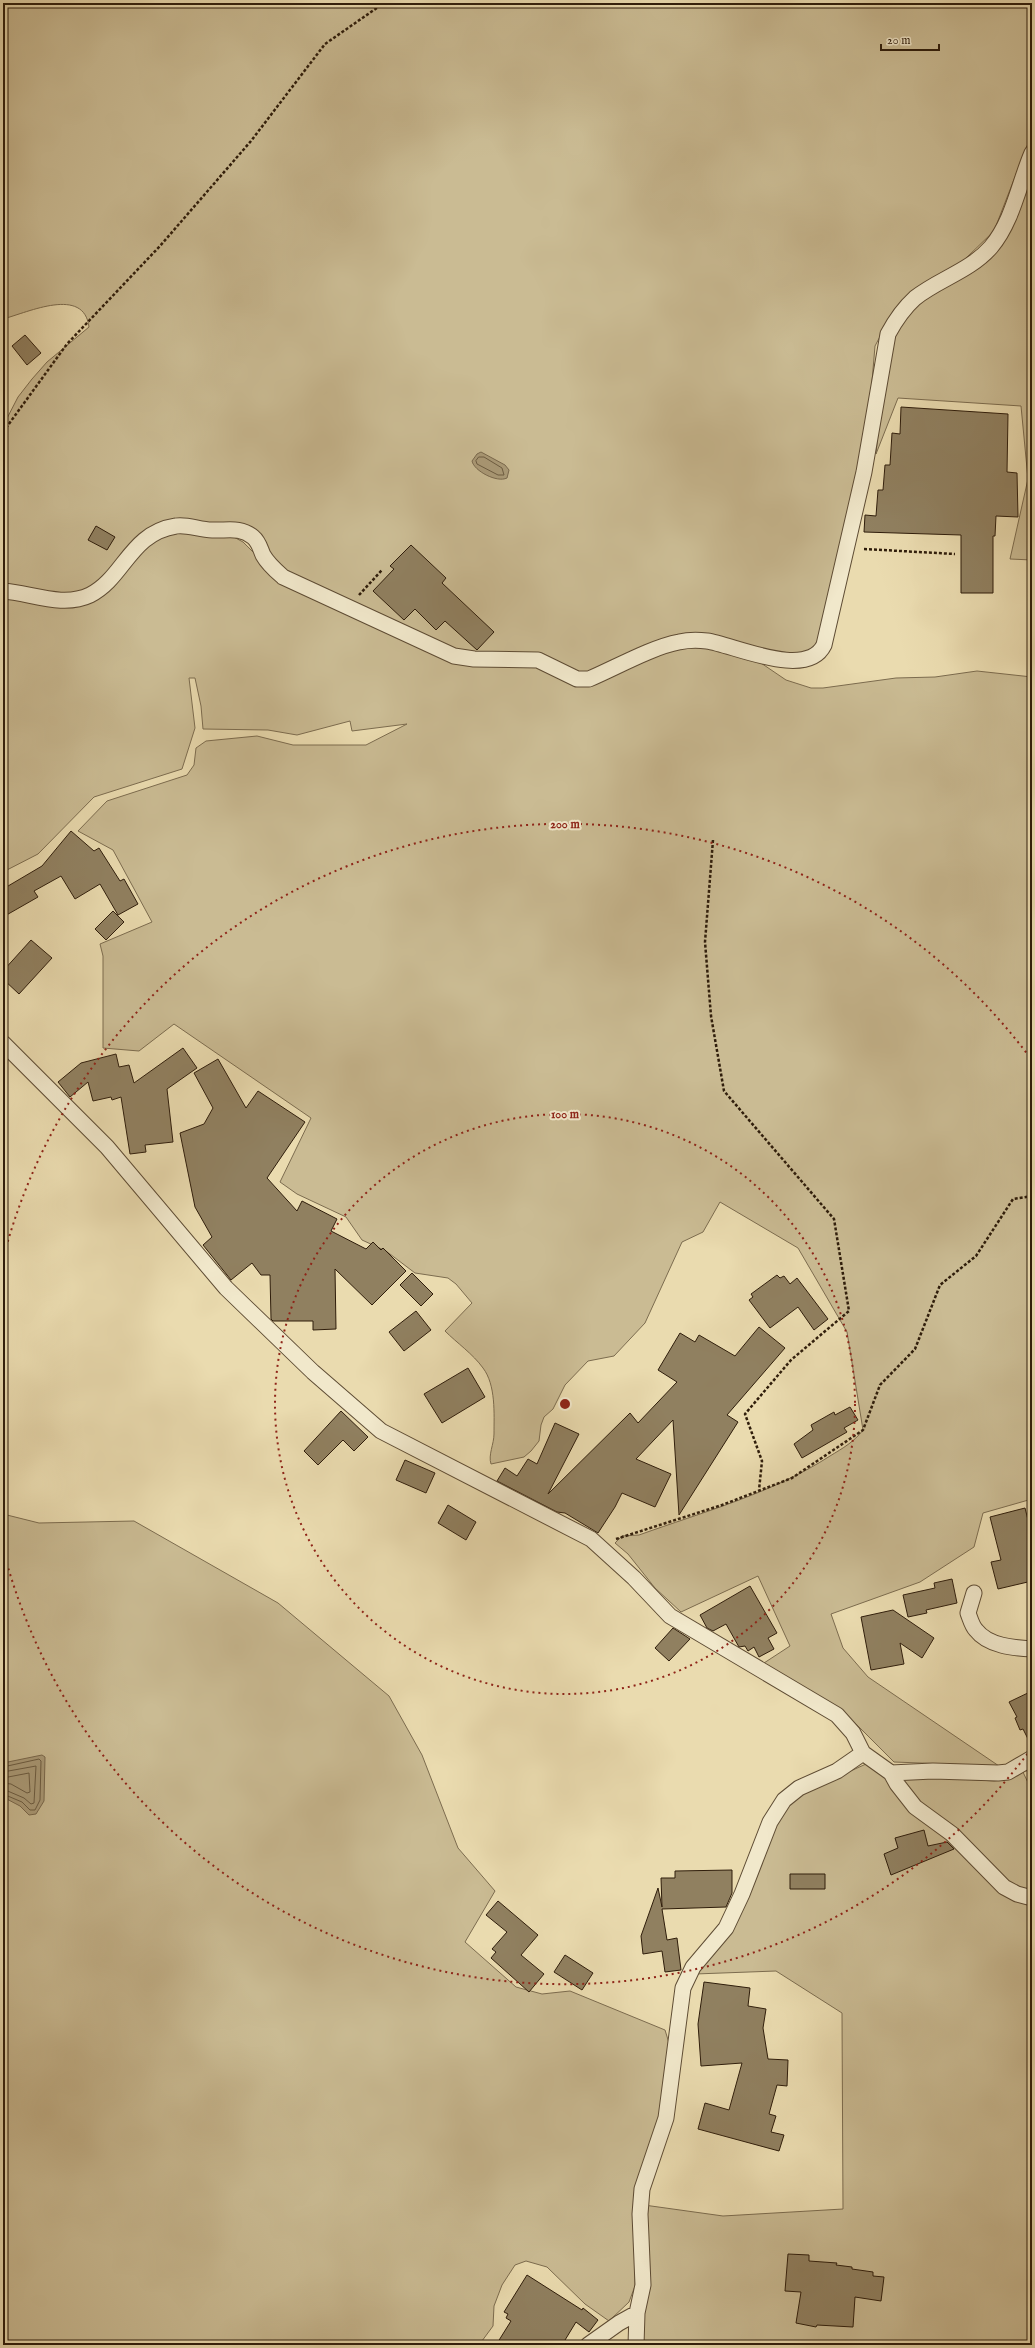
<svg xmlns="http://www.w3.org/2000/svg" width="1035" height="2348" viewBox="0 0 1035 2348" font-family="'IM FELL English',serif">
  <rect width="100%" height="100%" fill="#eadbaf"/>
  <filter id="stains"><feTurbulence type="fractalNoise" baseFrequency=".005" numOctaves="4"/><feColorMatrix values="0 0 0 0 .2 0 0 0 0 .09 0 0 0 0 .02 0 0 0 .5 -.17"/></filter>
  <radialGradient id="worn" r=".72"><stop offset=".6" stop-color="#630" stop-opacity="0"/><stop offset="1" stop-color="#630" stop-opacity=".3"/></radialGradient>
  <path fill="#cabb93" stroke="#7c6c4f" d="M 3,3 L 1032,3 L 1032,133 L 994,231 L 963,261 L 911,292 L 894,310 L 875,346 L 869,417 L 819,640 L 812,653 L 767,653 L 693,635 L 588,675 L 454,651 L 283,572 L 252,532 L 177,521 L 89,590 L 59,595 L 3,586 L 3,426 L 18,397 L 32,379 L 47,362 L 89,327 C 84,286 29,312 3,319 Z
    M 1032,165 L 1032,560 L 1010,559 L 1028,479 L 1021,406 L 898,398 L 876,454 L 883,383 L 892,337 L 920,301 L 984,261 Z
    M 177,531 L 230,535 L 243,542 L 257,556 L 454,661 L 538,666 L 577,685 L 667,651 L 679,648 L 707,647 L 758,661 L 786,680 L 811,688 L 823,688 L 896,678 L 935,677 L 977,671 L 1032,677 L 1032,1499 L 983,1513 L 974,1547 L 920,1582 L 831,1614 L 843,1648 L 868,1677 L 999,1766 L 894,1762 L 843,1711 L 764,1663 L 790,1646 L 758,1576 L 681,1612 L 655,1588 L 628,1554 L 615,1543 L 622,1536 L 639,1535 C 703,1512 773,1493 830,1456 C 843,1448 854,1442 863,1430 L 847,1332 L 798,1248 L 720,1202 L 703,1232 L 682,1242 L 645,1323 L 614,1356 L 588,1361 L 565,1385 L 553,1409 L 544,1417 L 541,1425 L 539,1441 L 531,1451 L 524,1457 L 491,1464 C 488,1455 494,1444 494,1434 C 494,1414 496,1385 483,1368 C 473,1354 457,1343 445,1331 L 472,1303 L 456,1284 L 448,1278 L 415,1273 L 386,1251 L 362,1240 L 346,1217 L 297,1194 L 280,1182 L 311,1118 L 174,1024 L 139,1051 L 103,1048 L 103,956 L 100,944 L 152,922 L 113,850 L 78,831 L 107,801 L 187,775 L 194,765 L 196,748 L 206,741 L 257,736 L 293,745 L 366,745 L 407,724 L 352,731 L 350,721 L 297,735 L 268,730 L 203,729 L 201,706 L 195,678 L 189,678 L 195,728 L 182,769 L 94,797 L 38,854 L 3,872 L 3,597 L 72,605 L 147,543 Z
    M 3,1514 L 39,1523 L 134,1521 L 278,1603 L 389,1696 L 422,1755 L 458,1848 L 495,1891 L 465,1942 L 516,1987 L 542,1994 L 570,1991 L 665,2030 L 669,2043 L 658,2123 L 636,2226 L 635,2286 L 629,2302 L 609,2321 L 585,2304 L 547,2267 L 526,2261 L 515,2265 L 502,2285 L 494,2306 L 493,2326 L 479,2345 L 3,2345 Z
    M 866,1764 L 883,1773 L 1032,1902 L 1032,2345 L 642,2345 L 644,2205 L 723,2216 L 843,2209 L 842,2013 L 776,1971 L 695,1974 L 777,1817 L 800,1794 Z
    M 1032,1764 L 1032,1772 L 1022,1770 L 1032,1791 L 1032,1893 L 1003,1883 L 956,1831 L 918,1802 L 902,1781 L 902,1779 L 933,1777 L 994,1781 L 1009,1779 Z"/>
  <path fill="#aa9a77" stroke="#79684c" d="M 481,452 L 505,465 L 509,470 L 507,478 C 497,483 474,471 472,461 L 477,454 Z
    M 42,1755 L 45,1757 L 44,1801 L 36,1814 L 29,1815 L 20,1806 L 3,1797 L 3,1763 Z"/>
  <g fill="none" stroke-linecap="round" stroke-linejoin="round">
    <path stroke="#6c5c41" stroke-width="1" d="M 479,457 L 484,457 L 502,468 L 504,475 L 498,475 L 477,464 L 476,461 Z
      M 3,1767 L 39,1759 L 41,1761 L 40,1800 L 35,1810 L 30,1810 L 22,1802 L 3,1794
      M 3,1772 L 36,1766 L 34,1803 L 31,1804 L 24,1798 L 3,1789
      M 3,1778 L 29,1773 L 30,1792 L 27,1793 L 11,1784 L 3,1783"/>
  </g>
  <path fill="#908060" stroke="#2f1d0b" d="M 25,335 L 41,353 L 27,365 L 12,346 Z
    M 901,407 L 1008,414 L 1007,472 L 1017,473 L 1018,517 L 996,516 L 995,536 L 993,536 L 993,593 L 961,593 L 961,535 L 864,532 L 865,515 L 876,516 L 878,490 L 883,490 L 885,465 L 890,465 L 892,433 L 900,434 Z
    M 96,526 L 115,537 L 107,550 L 88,540 Z
    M 411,545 L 446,578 L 442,583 L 494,632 L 477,650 L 445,621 L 436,630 L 415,609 L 404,620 L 373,591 L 394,569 L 390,566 Z
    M 71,831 L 94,851 L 99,848 L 120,881 L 124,879 L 138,904 L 118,915 L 100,884 L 75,899 L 61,876 L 34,891 L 38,897 L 3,917 L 3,889 L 42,866 Z
    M 113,911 L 124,922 L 106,940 L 95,929 Z
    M 31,940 L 52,958 L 19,994 L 3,979 L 3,971 Z
    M 183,1048 L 197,1068 L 167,1089 L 173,1142 L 145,1145 L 146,1152 L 130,1154 L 121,1097 L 112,1100 L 111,1097 L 93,1101 L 88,1082 L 70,1097 L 58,1082 L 81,1063 L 116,1054 L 119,1067 L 129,1065 L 134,1083 Z
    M 218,1059 L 246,1108 L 258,1091 L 305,1122 L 267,1178 L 297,1211 L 302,1201 L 337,1219 L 331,1231 L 366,1249 L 373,1242 L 381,1250 L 383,1248 L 406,1271 L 372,1305 L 335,1269 L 336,1329 L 313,1330 L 313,1321 L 273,1321 L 271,1319 L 270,1275 L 261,1275 L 252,1263 L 231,1280 L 203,1245 L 212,1237 L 195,1207 L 180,1133 L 204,1124 L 213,1108 L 194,1073 Z
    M 412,1273 L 433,1294 L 421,1306 L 400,1285 Z
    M 777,1275 L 780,1278 L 784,1276 L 790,1284 L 797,1278 L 828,1319 L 814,1330 L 798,1307 L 770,1328 L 749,1300 L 753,1297 L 751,1294 Z
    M 416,1311 L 431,1330 L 404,1351 L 389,1332 Z
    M 759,1327 L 785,1348 L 727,1415 L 738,1422 L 679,1515 L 673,1420 L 636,1459 L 671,1474 L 655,1507 L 622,1493 L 615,1507 L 598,1533 L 565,1513 L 557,1512 L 497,1481 L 505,1468 L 517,1476 L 528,1459 L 537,1464 L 555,1423 L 579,1434 L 548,1494 L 630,1413 L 638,1423 L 677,1382 L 658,1370 L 680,1333 L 695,1342 L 699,1335 L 735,1356 Z
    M 468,1368 L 485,1397 L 442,1423 L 424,1394 Z
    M 850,1407 L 858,1420 L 844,1428 L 847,1432 L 802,1458 L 794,1444 L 813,1430 L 811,1425 L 834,1412 L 835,1415 Z
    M 341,1411 L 368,1437 L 354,1451 L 343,1440 L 318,1465 L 304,1451 Z
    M 405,1460 L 435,1473 L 426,1493 L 396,1480 Z
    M 448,1505 L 476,1522 L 466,1540 L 438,1523 Z
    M 1025,1508 L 1028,1520 L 1032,1519 L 1032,1581 L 998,1589 L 991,1562 L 1001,1560 L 990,1517 Z
    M 952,1579 L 957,1603 L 926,1610 L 927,1613 L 908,1617 L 903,1595 L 935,1588 L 934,1583 Z
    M 750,1586 L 777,1633 L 768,1638 L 774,1649 L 759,1657 L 754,1647 L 748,1651 L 745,1646 L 739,1647 L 726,1624 L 713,1631 L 707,1628 L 700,1615 Z
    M 893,1610 L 934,1638 L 922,1658 L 900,1643 L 904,1664 L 871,1670 L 861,1617 Z
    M 673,1628 L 690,1639 L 669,1661 L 655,1648 Z
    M 1032,1691 L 1032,1747 L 1023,1729 L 1020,1730 L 1015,1718 L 1017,1717 L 1009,1702 Z
    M 924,1830 L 928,1846 L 947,1842 L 954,1849 L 891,1875 L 884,1854 L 898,1848 L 895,1838 Z
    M 732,1870 L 732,1893 L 726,1907 L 662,1909 L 667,1940 L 677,1938 L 681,1970 L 665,1972 L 662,1951 L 643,1954 L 641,1936 L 658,1888 L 662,1907 L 661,1878 L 675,1878 L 675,1871 Z
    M 790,1874 L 825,1874 L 825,1889 L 790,1889 Z
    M 498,1901 L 538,1935 L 521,1955 L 544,1974 L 529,1992 L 491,1958 L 496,1952 L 492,1949 L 507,1932 L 486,1915 Z
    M 565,1955 L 593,1973 L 582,1990 L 554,1972 Z
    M 704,1982 L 750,1988 L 748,2006 L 766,2009 L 763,2028 L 768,2059 L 788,2060 L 787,2086 L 777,2085 L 769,2114 L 776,2116 L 771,2132 L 784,2135 L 779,2151 L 698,2129 L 705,2103 L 729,2110 L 742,2063 L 701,2066 L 698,2024 Z
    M 788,2254 L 809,2255 L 809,2261 L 837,2263 L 836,2265 L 852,2267 L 852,2269 L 873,2272 L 873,2276 L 884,2277 L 881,2301 L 855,2297 L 853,2327 L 817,2325 L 816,2327 L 796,2323 L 801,2292 L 785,2291 Z
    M 527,2275 L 582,2310 L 583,2308 L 598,2320 L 589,2332 L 576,2322 L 562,2345 L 496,2345 L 511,2321 L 506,2318 L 508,2314 L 504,2312 Z"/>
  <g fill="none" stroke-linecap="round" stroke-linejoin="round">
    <defs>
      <path id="minor" d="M 3,591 C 31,593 63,608 90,595 C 124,578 130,533 176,526 C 187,524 200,530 212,530 C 226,531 240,526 253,537 C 259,542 260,548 263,555 C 268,564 275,570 283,577 L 454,656 L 474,659 L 538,660 L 577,679 L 589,679 C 615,668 652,647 679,642 C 688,640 698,640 707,641 C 734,645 807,680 824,645 L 864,472 L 888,334 C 895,321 904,308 915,298 C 939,279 970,271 991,247 C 1013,221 1019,183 1032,153
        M 3,1043 L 107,1147 L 226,1288 L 313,1372 L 381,1431 L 591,1539 L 634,1578 L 670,1616 L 837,1715 L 853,1733 L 863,1753 L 891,1773 L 897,1784 L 915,1807 L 952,1834 L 1004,1887 L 1017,1894 L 1032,1898
        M 974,1593 L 968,1613 C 970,1618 972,1626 976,1630 C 988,1646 1014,1648 1032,1649
        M 891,1773 L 933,1771 L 998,1773 L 1008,1772 L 1032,1758
        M 588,2345 L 619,2323 L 637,2313
        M 636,2345 L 637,2313 L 643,2285 L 640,2214 L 642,2189 L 666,2118 L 683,1988 L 693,1967 L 726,1928 L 742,1894 L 770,1822 L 784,1800 L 799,1788 L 837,1771 L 863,1753"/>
    </defs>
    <use href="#minor" stroke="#5e4c34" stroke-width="17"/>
    <path stroke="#2f1d0b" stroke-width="2.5" stroke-dasharray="3 2" stroke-linecap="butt" d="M 3,432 L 67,344 L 160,246 L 251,141 L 325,44 L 384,3
      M 864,549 L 955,554
      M 359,595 L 382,570
      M 713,840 L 705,942 L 711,1016 L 724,1091 L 834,1219 L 849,1311 L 791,1360 L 745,1414 L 762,1461 L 759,1490
      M 616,1539 L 722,1505 L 792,1478 L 863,1430 L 880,1385 L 915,1349 L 940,1285 L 976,1256 L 1013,1199 L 1032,1196"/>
    <use href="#minor" stroke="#f1e8cb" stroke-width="15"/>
  </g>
  <g fill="none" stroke="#8f2418" stroke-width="2" stroke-dasharray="2 4">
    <circle cx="565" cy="1404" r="290"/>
    <path d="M1031 1749A580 580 0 0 1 3 1549M3 1259A580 580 0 0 1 1031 1059"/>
  </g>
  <circle cx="565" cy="1404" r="6" fill="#8f2418" stroke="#f1e8cb" stroke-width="2"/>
  <g font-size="12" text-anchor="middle" font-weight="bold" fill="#8f2418" stroke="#f1e8cb" stroke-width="4" stroke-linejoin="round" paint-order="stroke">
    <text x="565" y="828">200 m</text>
    <text x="565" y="1118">100 m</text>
  </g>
  <rect width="1035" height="2348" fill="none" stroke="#eadbaf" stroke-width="16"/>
  <rect x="4" y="4" width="1027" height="2340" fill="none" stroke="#2f1d0b" stroke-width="2"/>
  <rect x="8" y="8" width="1019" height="2332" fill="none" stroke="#2f1d0b"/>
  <path d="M881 44v6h58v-6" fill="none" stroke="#2f1d0b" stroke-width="2"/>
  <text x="887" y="44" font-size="12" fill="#2f1d0b" stroke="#f1e8cb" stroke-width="3" paint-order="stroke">20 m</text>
  <rect width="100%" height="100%" filter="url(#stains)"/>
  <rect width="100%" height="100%" fill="url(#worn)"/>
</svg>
